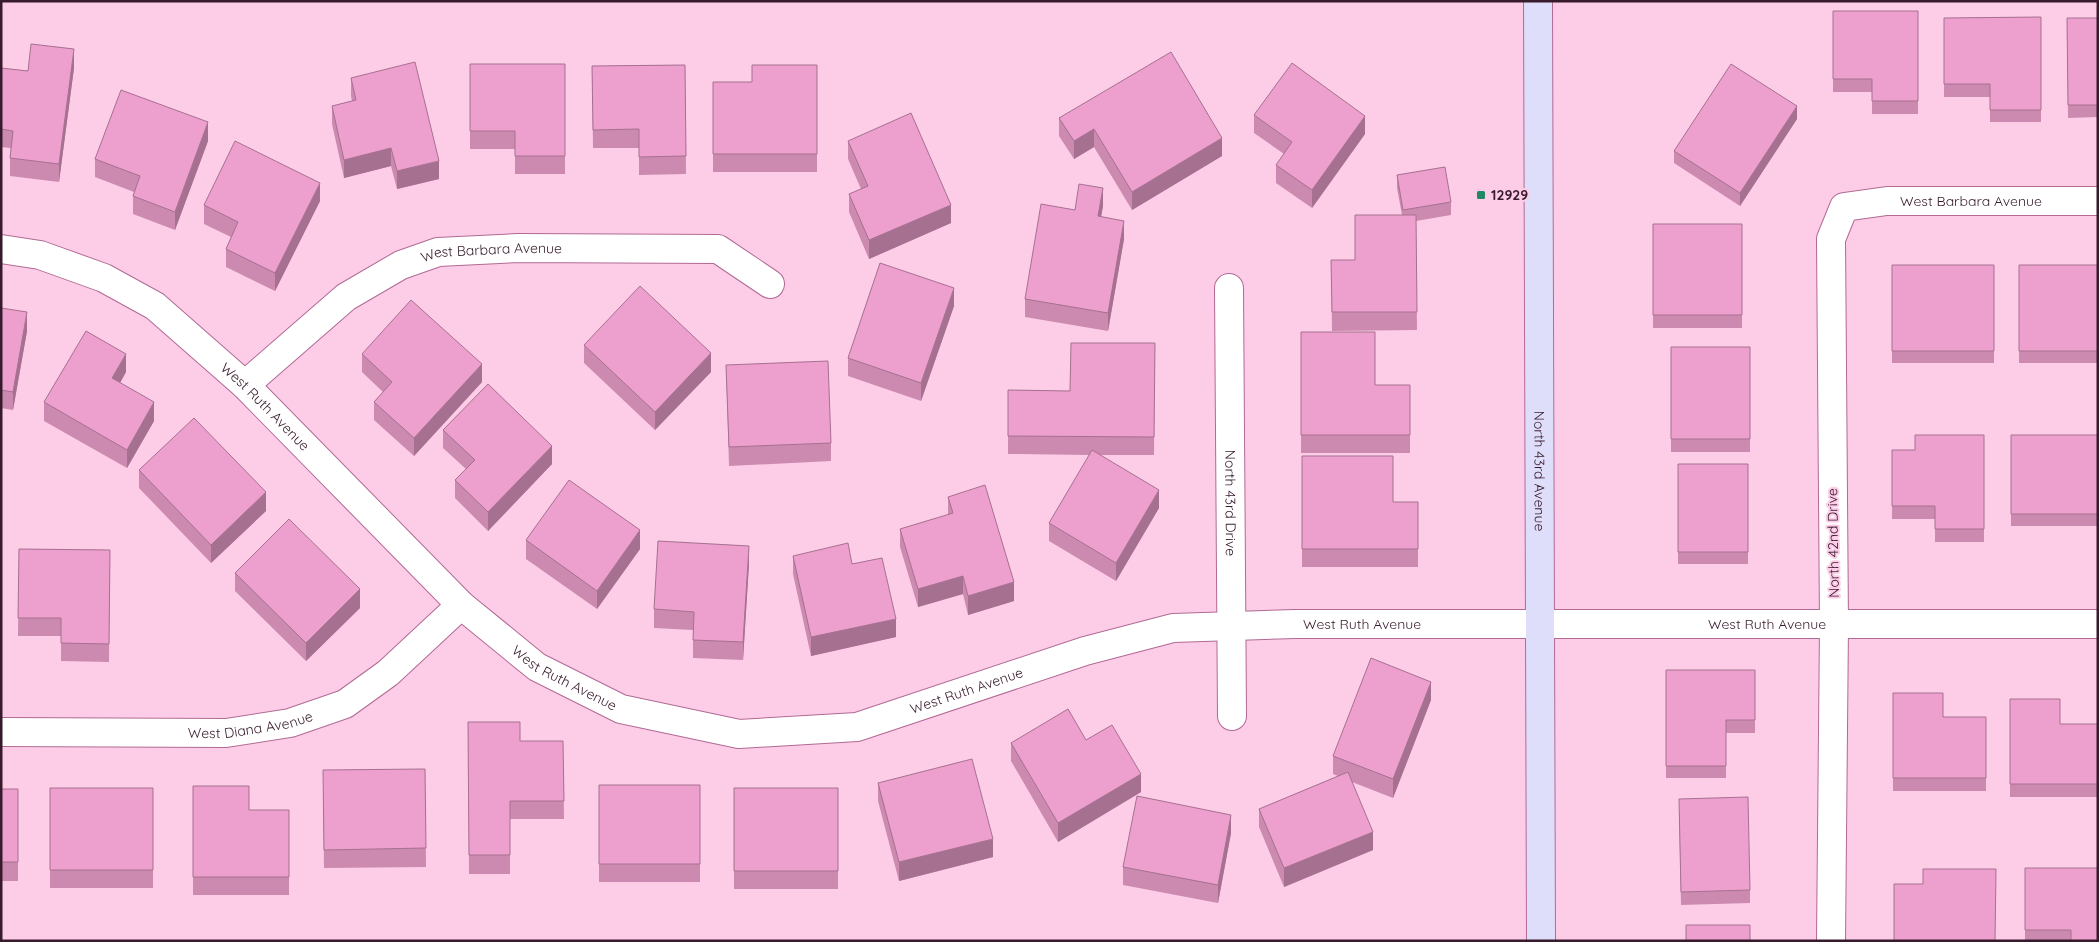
<svg xmlns="http://www.w3.org/2000/svg" width="2099" height="942" viewBox="0 0 2099 942" font-family="Quicksand,sans-serif">
  <rect width="100%" height="100%" fill="#fdcde8"/>
  <g fill="none" stroke-linecap="round" stroke-linejoin="round">
    <defs>
      <g id="minor">
        <path id="s1" d="M 1,249 L 40,255 L 104,278 L 155,306 L 245,385 L 461,605 L 537,667 L 621,709 L 739,734 L 857,727 L 1085,651 L 1173,628 L 1295,624 L 2098,624"/>
        <path id="s2" d="M 1229,288 L 1232,716"/>
        <path id="s3" d="M 245,385 L 346,297 L 401,265 L 438,252 L 518,248 L 718,249 L 770,284"/>
        <path id="s4" d="M 1,732 L 226,733 L 290,723 L 345,704 L 388,673 L 461,605"/>
        <path id="s5" d="M 1831,941 L 1834,625 L 1831,239 L 1844,207 L 1887,201 L 2098,201"/>
      </g>
      <g id="secondary">
        <path id="s6" d="M 1538,1 L 1541,941"/>
      </g>
    </defs>
    <use href="#minor" stroke="#b16a94" stroke-width="30"/>
    <use href="#secondary" stroke="#b16a94" stroke-width="30"/>
    <use href="#minor" stroke="#fff" stroke-width="28"/>
    <use href="#secondary" stroke="#dfdefa" stroke-width="28"/>
  </g>
  <path fill="#cc8ab0" d="M 1833,11 L 1918,11 L 1918,114 L 1872,114 L 1872,92 L 1833,92 Z
    M 2041,17 L 2041,122 L 1990,122 L 1990,97 L 1944,97 L 1944,18 Z
    M 2067,18 L 2098,18 L 2098,117 L 2068,118 Z
    M 470,64 L 565,64 L 565,174 L 515,174 L 515,149 L 470,149 Z
    M 685,65 L 686,174 L 639,175 L 639,148 L 593,148 L 592,66 Z
    M 817,65 L 817,172 L 713,172 L 713,82 L 752,82 Z
    M 1,68 L 28,71 L 74,68 L 59,182 L 10,176 L 10,158 L 11,148 L 1,147 Z
    M 351,78 L 439,179 L 397,189 L 391,166 L 344,178 L 332,124 L 332,106 L 352,101 L 351,96 Z
    M 1254,115 L 1365,134 L 1312,208 L 1276,183 L 1276,165 L 1284,154 L 1254,133 Z
    M 1059,118 L 1222,156 L 1132,210 L 1094,147 L 1074,159 L 1059,136 Z
    M 1797,119 L 1740,206 L 1674,163 L 1674,151 Z
    M 208,141 L 175,230 L 133,214 L 133,196 L 134,192 L 95,177 L 95,159 Z
    M 848,141 L 951,223 L 869,259 L 849,212 L 849,194 L 861,189 L 848,159 Z
    M 1397,175 L 1451,202 L 1451,215 L 1416,221 L 1417,330 L 1332,331 L 1331,260 L 1355,260 L 1402,215 L 1397,188 Z
    M 320,201 L 275,291 L 226,267 L 226,249 L 231,237 L 204,224 L 204,205 Z
    M 1103,206 L 1101,216 L 1124,239 L 1108,331 L 1025,317 L 1025,299 L 1075,210 Z
    M 1653,224 L 1742,224 L 1742,328 L 1653,328 Z
    M 1892,265 L 1994,265 L 1994,363 L 1892,363 Z
    M 2019,265 L 2098,265 L 2098,363 L 2019,363 Z
    M 954,306 L 921,401 L 848,376 L 848,358 Z
    M 1,308 L 27,331 L 13,410 L 1,408 Z
    M 1301,332 L 1375,385 L 1410,385 L 1410,453 L 1301,453 Z
    M 1155,343 L 1154,455 L 1100,455 L 1159,508 L 1116,581 L 1049,541 L 1049,523 L 1090,455 L 1008,454 L 1008,390 L 1070,391 Z
    M 584,345 L 711,372 L 655,430 L 584,363 Z
    M 1671,347 L 1750,347 L 1750,452 L 1671,452 Z
    M 362,354 L 482,382 L 414,456 L 374,420 L 374,402 L 383,392 L 362,372 Z
    M 726,365 L 831,443 L 831,461 L 729,466 Z
    M 126,372 L 120,383 L 154,421 L 127,468 L 44,421 L 44,402 Z
    M 443,430 L 552,464 L 488,531 L 455,498 L 455,480 L 466,469 L 443,448 Z
    M 1984,435 L 1984,542 L 1935,542 L 1935,519 L 1892,519 L 1892,450 L 1915,450 Z
    M 2011,435 L 2098,435 L 2098,526 L 2011,526 Z
    M 1302,456 L 1393,502 L 1418,502 L 1418,567 L 1302,567 Z
    M 1678,464 L 1748,464 L 1748,564 L 1678,564 Z
    M 139,470 L 266,511 L 211,563 L 139,488 Z
    M 948,497 L 1014,601 L 968,615 L 963,594 L 918,607 L 900,547 L 900,529 L 948,515 Z
    M 526,540 L 640,549 L 597,609 L 526,559 Z
    M 19,549 L 110,550 L 109,662 L 61,661 L 61,636 L 18,636 Z
    M 793,556 L 852,564 L 896,637 L 811,656 L 793,574 Z
    M 749,564 L 743,660 L 693,658 L 693,630 L 654,628 L 654,609 Z
    M 235,573 L 360,608 L 306,661 L 235,591 Z
    M 1666,670 L 1755,670 L 1755,733 L 1726,733 L 1726,778 L 1666,778 Z
    M 1893,693 L 1943,717 L 1986,717 L 1986,791 L 1893,791 Z
    M 2010,699 L 2060,724 L 2098,724 L 2098,797 L 2010,797 Z
    M 1431,700 L 1393,798 L 1352,782 L 1373,850 L 1284,887 L 1259,827 L 1259,809 L 1338,776 L 1333,774 L 1333,756 Z
    M 468,722 L 520,741 L 563,741 L 564,819 L 510,819 L 510,874 L 469,874 Z
    M 1086,740 L 1141,792 L 1058,842 L 1011,761 L 1011,743 Z
    M 425,769 L 426,867 L 324,868 L 323,788 Z
    M 878,783 L 993,857 L 899,881 L 878,801 Z
    M 599,785 L 700,785 L 700,882 L 599,882 Z
    M 193,786 L 249,810 L 289,810 L 289,895 L 193,895 Z
    M 50,788 L 153,788 L 153,888 L 50,888 Z
    M 734,788 L 838,788 L 838,889 L 734,889 Z
    M 1,789 L 18,789 L 18,881 L 1,881 Z
    M 1679,812 L 1750,890 L 1750,903 L 1681,905 Z
    M 1231,833 L 1218,903 L 1123,885 L 1123,867 Z
    M 2025,868 L 2098,941 L 2025,941 Z"/>
  <path fill="#a67090" d="M 74,49 L 74,68 L 59,182 L 59,164 Z
    M 1797,106 L 1797,119 L 1740,206 L 1740,193 Z
    M 1365,116 L 1365,134 L 1312,208 L 1312,190 Z
    M 208,122 L 208,141 L 175,230 L 175,212 Z
    M 1094,129 L 1094,147 L 1074,159 L 1074,141 Z
    M 1222,138 L 1222,156 L 1132,210 L 1132,192 Z
    M 391,148 L 391,166 L 344,178 L 344,160 Z
    M 439,161 L 439,179 L 397,189 L 397,171 Z
    M 320,183 L 320,201 L 275,291 L 275,273 Z
    M 1103,188 L 1103,206 L 1098,234 L 1098,216 Z
    M 951,205 L 951,223 L 869,259 L 869,240 Z
    M 1124,221 L 1124,239 L 1108,331 L 1108,313 Z
    M 954,288 L 954,306 L 921,401 L 921,383 Z
    M 27,312 L 27,331 L 13,410 L 13,392 Z
    M 711,353 L 711,372 L 655,430 L 655,412 Z
    M 126,354 L 126,372 L 112,397 L 112,378 Z
    M 482,364 L 482,382 L 414,456 L 414,438 Z
    M 154,402 L 154,421 L 127,468 L 127,450 Z
    M 552,446 L 552,464 L 488,531 L 488,512 Z
    M 1159,490 L 1159,508 L 1116,581 L 1116,563 Z
    M 266,492 L 266,511 L 211,563 L 211,545 Z
    M 640,530 L 640,549 L 597,609 L 597,591 Z
    M 749,546 L 749,564 L 743,660 L 743,642 Z
    M 963,576 L 963,594 L 918,607 L 918,589 Z
    M 1014,582 L 1014,601 L 968,615 L 968,596 Z
    M 360,589 L 360,608 L 306,661 L 306,643 Z
    M 896,619 L 896,637 L 811,656 L 811,637 Z
    M 1431,682 L 1431,700 L 1393,798 L 1393,779 Z
    M 1141,774 L 1141,792 L 1058,842 L 1058,823 Z
    M 1231,815 L 1231,833 L 1218,903 L 1218,885 Z
    M 1373,832 L 1373,850 L 1284,887 L 1284,868 Z
    M 993,839 L 993,857 L 899,881 L 899,862 Z"/>
  <path fill="#eda0cd" stroke="#a67090" d="M 1833,11 L 1918,11 L 1918,101 L 1872,101 L 1872,79 L 1833,79 Z
    M 2041,17 L 2041,110 L 1990,110 L 1990,84 L 1944,84 L 1944,18 Z
    M 2067,18 L 2098,18 L 2098,105 L 2068,105 Z
    M 31,44 L 74,49 L 59,164 L 10,158 L 13,131 L 1,129 L 1,68 L 28,71 Z
    M 1171,52 L 1222,138 L 1132,192 L 1094,129 L 1074,141 L 1059,118 Z
    M 415,62 L 439,161 L 397,171 L 391,148 L 344,160 L 332,106 L 356,100 L 351,78 Z
    M 1292,63 L 1365,116 L 1312,190 L 1276,165 L 1292,142 L 1254,115 Z
    M 470,64 L 565,64 L 565,156 L 515,156 L 515,131 L 470,131 Z
    M 1731,64 L 1797,106 L 1740,193 L 1674,151 Z
    M 685,65 L 686,156 L 639,157 L 639,129 L 593,130 L 592,66 Z
    M 752,65 L 817,65 L 817,154 L 713,154 L 713,82 L 752,82 Z
    M 121,90 L 208,122 L 175,212 L 133,196 L 140,176 L 95,159 Z
    M 911,113 L 951,205 L 869,240 L 849,194 L 868,186 L 848,141 Z
    M 235,141 L 320,183 L 275,273 L 226,249 L 238,222 L 204,205 Z
    M 1445,167 L 1451,202 L 1403,210 L 1397,175 Z
    M 1079,184 L 1103,188 L 1098,216 L 1124,221 L 1108,313 L 1025,299 L 1041,204 L 1075,210 Z
    M 1355,215 L 1416,215 L 1417,312 L 1332,312 L 1331,260 L 1355,260 Z
    M 1653,224 L 1742,224 L 1742,315 L 1653,315 Z
    M 880,263 L 954,288 L 921,383 L 848,358 Z
    M 1892,265 L 1994,265 L 1994,351 L 1892,351 Z
    M 2019,265 L 2098,265 L 2098,351 L 2019,351 Z
    M 640,286 L 711,353 L 655,412 L 584,345 Z
    M 411,300 L 482,364 L 414,438 L 374,402 L 392,382 L 362,354 Z
    M 1,308 L 27,312 L 13,392 L 1,390 Z
    M 86,331 L 126,354 L 112,378 L 154,402 L 127,450 L 44,402 Z
    M 1301,332 L 1375,332 L 1375,385 L 1410,385 L 1410,435 L 1301,435 Z
    M 1071,343 L 1155,343 L 1154,437 L 1008,436 L 1008,390 L 1070,391 Z
    M 1671,347 L 1750,347 L 1750,439 L 1671,439 Z
    M 828,361 L 831,443 L 729,447 L 726,365 Z
    M 488,384 L 552,446 L 488,512 L 455,480 L 475,460 L 443,430 Z
    M 194,418 L 266,492 L 211,545 L 139,470 Z
    M 1915,435 L 1984,435 L 1984,529 L 1935,529 L 1935,506 L 1892,506 L 1892,450 L 1915,450 Z
    M 2011,435 L 2098,435 L 2098,514 L 2011,514 Z
    M 1092,450 L 1159,490 L 1116,563 L 1049,523 Z
    M 1302,456 L 1393,456 L 1393,502 L 1418,502 L 1418,549 L 1302,549 Z
    M 1678,464 L 1748,464 L 1748,552 L 1678,552 Z
    M 569,480 L 640,530 L 597,591 L 526,540 Z
    M 985,485 L 1014,582 L 968,596 L 963,576 L 918,589 L 900,529 L 953,513 L 948,497 Z
    M 289,519 L 360,589 L 306,643 L 235,573 Z
    M 658,541 L 749,546 L 743,642 L 693,640 L 694,612 L 654,609 Z
    M 848,543 L 852,564 L 882,558 L 896,619 L 811,637 L 793,556 Z
    M 19,549 L 110,550 L 109,644 L 61,643 L 61,618 L 18,618 Z
    M 1371,658 L 1431,682 L 1393,779 L 1333,756 Z
    M 1666,670 L 1755,670 L 1755,720 L 1726,720 L 1726,766 L 1666,766 Z
    M 1893,693 L 1943,693 L 1943,717 L 1986,717 L 1986,778 L 1893,778 Z
    M 2010,699 L 2060,699 L 2060,724 L 2098,724 L 2098,784 L 2010,784 Z
    M 1068,709 L 1086,740 L 1112,725 L 1141,774 L 1058,823 L 1011,743 Z
    M 468,722 L 520,722 L 520,741 L 563,741 L 564,801 L 510,801 L 510,855 L 469,855 Z
    M 972,759 L 993,839 L 899,862 L 878,783 Z
    M 425,769 L 426,848 L 324,850 L 323,770 Z
    M 1348,772 L 1373,832 L 1284,868 L 1259,809 Z
    M 599,785 L 700,785 L 700,864 L 599,864 Z
    M 193,786 L 249,786 L 249,810 L 289,810 L 289,877 L 193,877 Z
    M 50,788 L 153,788 L 153,870 L 50,870 Z
    M 734,788 L 838,788 L 838,871 L 734,871 Z
    M 1,789 L 18,789 L 18,862 L 1,862 Z
    M 1137,796 L 1231,815 L 1218,885 L 1123,867 Z
    M 1748,797 L 1750,890 L 1681,892 L 1679,799 Z
    M 2025,868 L 2098,868 L 2098,941 L 2071,941 L 2071,930 L 2025,930 Z
    M 1923,869 L 1996,869 L 1995,941 L 1894,941 L 1894,884 L 1923,884 Z
    M 1686,925 L 1750,925 L 1750,941 L 1686,941 Z"/>
  <rect fill="#228863" stroke="#fdcde8" stroke-width="2" x="1476" y="190" width="10" height="10" rx="2.5"/>
  <g text-anchor="middle" dominant-baseline="central" stroke-width="4" stroke-linejoin="round" paint-order="stroke">
    <g font-size="14" font-weight="bold" fill="#371a2c" stroke="#fdcde8" text-anchor="start">
      <text x="1491" y="195">12929</text>
    </g>
    <g font-size="14" fill="#371a2c" stroke="#fdcde8">
      <text stroke="none"><textPath href="#s5" startOffset="864">West Barbara Avenue</textPath></text>
      <text stroke="none"><textPath href="#s3" startOffset="290">West Barbara Avenue</textPath></text>
      <text stroke="none"><textPath href="#s1" startOffset="315">West Ruth Avenue</textPath></text>
      <text stroke="none"><textPath href="#s6" startOffset="470">North 43rd Avenue</textPath></text>
      <text stroke="none"><textPath href="#s2" startOffset="215">North 43rd Drive</textPath></text>
      <text transform="translate(1833 543) rotate(-91)">North 42nd Drive</text>
      <text stroke="none"><textPath href="#s1" startOffset="1545">West Ruth Avenue</textPath></text>
      <text stroke="none"><textPath href="#s1" startOffset="1950">West Ruth Avenue</textPath></text>
      <text stroke="none"><textPath href="#s1" startOffset="721">West Ruth Avenue</textPath></text>
      <text stroke="none"><textPath href="#s1" startOffset="1140">West Ruth Avenue</textPath></text>
      <text stroke="none"><textPath href="#s4" startOffset="250">West Diana Avenue</textPath></text>
    </g>
  </g>
  <rect width="2099" height="942" fill="none" stroke="#371a2c" stroke-width="5"/>
</svg>
